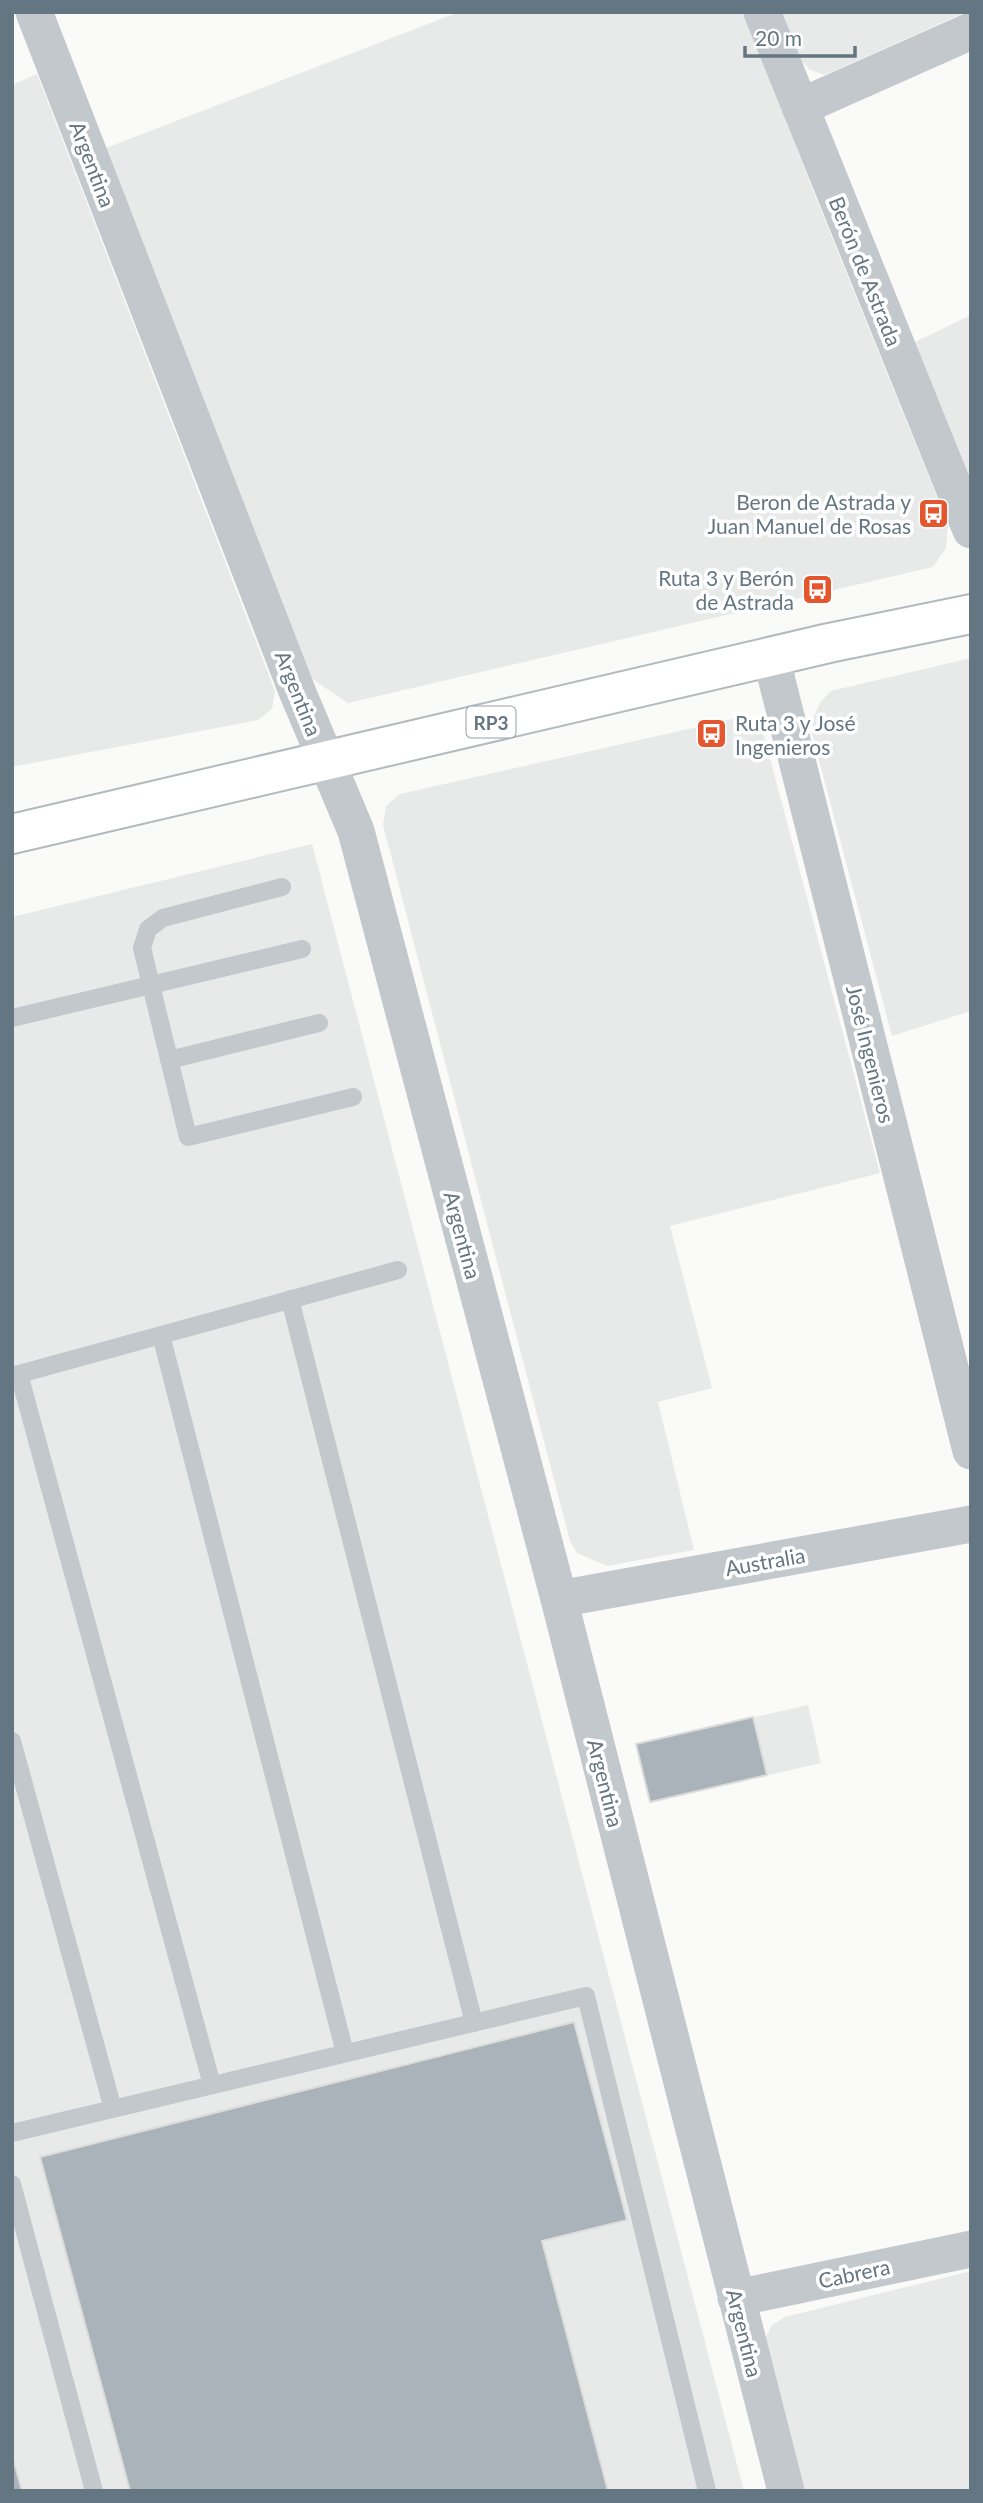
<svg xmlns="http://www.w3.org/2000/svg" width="983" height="2503" viewBox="0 0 983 2503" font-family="Lato,sans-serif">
  <rect width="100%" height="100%" fill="#fafaf8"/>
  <path fill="#e8e9e9" d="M 459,12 L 744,12 L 814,193 L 948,524 L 946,548 L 933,567 L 348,703 L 312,679 L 106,148 Z
    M 782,12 L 966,12 L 825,75 L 810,70 L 799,58 Z
    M 37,74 L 275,691 L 272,709 L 258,720 L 12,767 L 12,85 Z
    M 971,315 L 971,485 L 915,342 Z
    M 971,658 L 971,1011 L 892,1036 L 812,734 L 813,718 L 821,701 L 831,691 Z
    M 737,718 L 755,720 L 763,732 L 880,1173 L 670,1226 L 712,1388 L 658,1402 L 694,1550 L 607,1566 L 577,1553 L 570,1541 L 383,825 L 386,806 L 400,794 Z
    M 312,844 L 744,2491 L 12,2491 L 12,917 Z
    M 808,1705 L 821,1763 L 650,1802 L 636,1744 Z
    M 971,2271 L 971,2491 L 799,2491 L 764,2340 L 772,2325 L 785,2317 Z"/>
  <path fill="#aab3b9" stroke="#dcdcda" stroke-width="2" d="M 753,1717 L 767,1775 L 650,1802 L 636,1744 Z
    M 574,2022 L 627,2220 L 542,2241 L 608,2491 L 130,2491 L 40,2157 Z
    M 12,2455 L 22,2491 L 12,2491 Z"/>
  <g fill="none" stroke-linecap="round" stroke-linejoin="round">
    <defs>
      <path id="trunk" d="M 12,834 L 829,643 L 971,614"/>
    </defs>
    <use href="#trunk" stroke="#b4b9bd" stroke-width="42"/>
    <path stroke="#c3c8cc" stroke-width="18" d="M 282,887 L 163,918 L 148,929 L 142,948 L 188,1137 L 353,1097
      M 12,1018 L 302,949
      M 169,1060 L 319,1023
      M 290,1299 L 474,2023
      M 161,1335 L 345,2053
      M 19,1374 L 212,2085
      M 12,1376 L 398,1270
      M 12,1741 L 113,2109
      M 12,2133 L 586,1996 L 707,2491
      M 12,2184 L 94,2491"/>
    <path stroke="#c3c8cc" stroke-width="37" d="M 34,12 L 297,691 L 356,831 L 559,1599 L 786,2491
      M 762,12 L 971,530
      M 800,107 L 971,31
      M 771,657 L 971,1451
      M 559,1599 L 971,1524
      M 736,2298 L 971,2249"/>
    <use href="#trunk" stroke="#fff" stroke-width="38"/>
  </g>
  <defs>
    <symbol id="bus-square" viewBox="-11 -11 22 22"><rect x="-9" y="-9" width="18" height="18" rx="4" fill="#e4572e" stroke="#fff"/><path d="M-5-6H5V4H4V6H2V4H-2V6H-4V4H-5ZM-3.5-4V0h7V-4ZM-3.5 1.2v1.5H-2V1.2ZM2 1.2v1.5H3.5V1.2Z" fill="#fff"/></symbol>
  </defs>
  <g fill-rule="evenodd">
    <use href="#bus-square" x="916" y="496" width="35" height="35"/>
    <use href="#bus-square" x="800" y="572" width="35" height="35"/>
    <use href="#bus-square" x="694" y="716" width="35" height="35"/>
  </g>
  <g text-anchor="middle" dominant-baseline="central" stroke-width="7" stroke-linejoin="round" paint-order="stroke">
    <rect fill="#fff" stroke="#939fa8" stroke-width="2" x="466.5" y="706.5" width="49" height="31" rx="5"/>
    <g font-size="19" font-weight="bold" fill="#657683">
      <text x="491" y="722">RP3</text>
    </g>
    <g font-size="21" fill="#657683" stroke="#fff">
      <text transform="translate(93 164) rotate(69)">Argentina</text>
      <text transform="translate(866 271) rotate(68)">Berón de Astrada</text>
      <text transform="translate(299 693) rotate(68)">Argentina</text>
      <text transform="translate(871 1054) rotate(76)">José Ingenieros</text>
      <text transform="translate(463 1235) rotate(75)">Argentina</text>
      <text transform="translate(765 1561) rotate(-10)">Australia</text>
      <text transform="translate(606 1783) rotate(76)">Argentina</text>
      <text transform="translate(854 2273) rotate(-12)">Cabrera</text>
      <text transform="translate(745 2333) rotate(76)">Argentina</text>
    </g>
    <g font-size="21" fill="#657683" stroke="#fff" text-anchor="end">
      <text x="911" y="501">Beron de Astrada y<tspan x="911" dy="24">Juan Manuel de Rosas</tspan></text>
      <text x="794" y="577">Ruta 3 y Berón<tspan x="794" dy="24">de Astrada</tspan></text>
      <text x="735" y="722" text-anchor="start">Ruta 3 y José<tspan x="735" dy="24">Ingenieros</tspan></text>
    </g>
  </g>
  <rect width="983" height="2503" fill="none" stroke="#657683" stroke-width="28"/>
  <path d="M745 46v10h110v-10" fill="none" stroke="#657683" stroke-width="3.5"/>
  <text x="755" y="46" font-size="21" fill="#657683" stroke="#ffffff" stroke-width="5" paint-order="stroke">20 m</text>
</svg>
